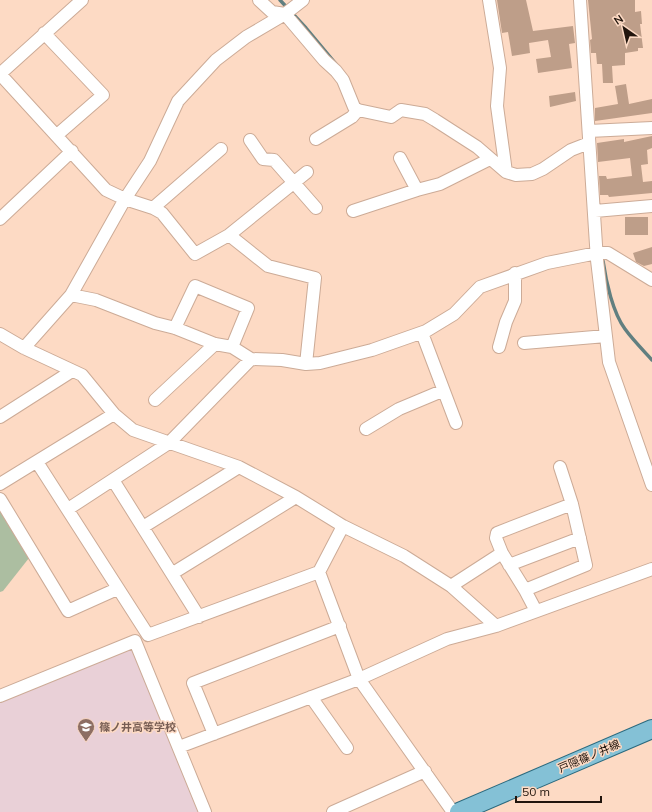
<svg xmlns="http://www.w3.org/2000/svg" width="652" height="812" viewBox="0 0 652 812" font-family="Mulish,'Noto Sans JP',sans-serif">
  <rect width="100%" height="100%" fill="#fddac4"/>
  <path fill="#e9d0d7" d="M 135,647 L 200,812 L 0,812 L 0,701 Z"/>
  <path fill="#acbea1" d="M 0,511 L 29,558 L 3,591 L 0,592 Z"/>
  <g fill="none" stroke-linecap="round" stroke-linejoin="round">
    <path stroke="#617f80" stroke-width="3.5" d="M 280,0 L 306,28 L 336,64
      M 603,261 C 606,282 613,313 625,329 C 633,340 643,350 652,360"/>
  </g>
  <path fill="#be9e89" d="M 497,0 L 526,0 L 533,31 L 573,26 L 575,43 L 569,44 L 572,68 L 538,73 L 536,59 L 551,57 L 548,40 L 529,43 L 530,53 L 512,56 L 508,32 L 502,33 Z
    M 588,0 L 635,0 L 635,12 L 641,11 L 642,24 L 640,24 L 643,48 L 638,48 L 638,51 L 625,53 L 625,65 L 612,66 L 613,83 L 603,83 L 602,64 L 597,64 L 596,53 L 591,53 L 590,40 L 592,39 Z
    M 626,84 L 629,104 L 652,99 L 652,113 L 595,121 L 595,108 L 618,104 L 615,86 Z
    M 575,92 L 576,101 L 550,107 L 549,96 Z
    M 652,136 L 652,148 L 647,150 L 648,164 L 641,165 L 643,182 L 652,181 L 652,193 L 609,197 L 608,195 L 600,195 L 599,176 L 606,176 L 607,179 L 632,176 L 630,158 L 598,162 L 597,143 L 624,139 L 624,142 Z
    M 625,217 L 648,217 L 648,235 L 625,235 Z
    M 652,247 L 652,264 L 644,266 L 636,262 L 633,253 Z"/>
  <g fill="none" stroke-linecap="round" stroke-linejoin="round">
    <defs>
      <path id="street" d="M 259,0 L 272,12 L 285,14 L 303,0
        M 489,0 L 500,68 L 497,106 L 506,172
        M 580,0 L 597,260 L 609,362 L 652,485
        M 44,33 L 103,95 L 57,135
        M 1,73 L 82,0
        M 0,74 L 106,190 L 125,199 L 153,208 L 162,213 L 195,254 L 229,235 L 307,172
        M 589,131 L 652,128
        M 316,139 L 352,117 L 358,110
        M 250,140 L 263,159 L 274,160 L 316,208
        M 400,158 L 417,190
        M 153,208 L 221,149
        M 353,211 L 417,190 L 440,184 L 490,159
        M 595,211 L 652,206
        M 0,219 L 72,151
        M 229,235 L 268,266 L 315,278 L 306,364
        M 71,295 L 96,300 L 155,323 L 175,328 L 215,344 L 232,347 L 251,359 L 282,360 L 306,364 L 320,363 L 372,350 L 426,331 L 454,314 L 480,287 L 547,263 L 597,253 L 608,253 L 652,280
        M 175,328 L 195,286 L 248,308 L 232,347
        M 422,333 L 456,423
        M 0,334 L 24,348 L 82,375 L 114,414 L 133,430 L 239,467 L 296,497 L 343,526 L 404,556 L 451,586 L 496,626
        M 524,343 L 606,336
        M 499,347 L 506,322 L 515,301 L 515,273
        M 24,348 L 71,295 L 125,199 L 150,161 L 178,101 L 216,60 L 246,37 L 285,14 L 324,60 L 336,71 L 343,80 L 354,107 L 358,110 L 391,117 L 401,110 L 425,114 L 435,120 L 477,147 L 506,172 L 516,175 L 532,174 L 543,169 L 571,150 L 589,143
        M 155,400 L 215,344
        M 0,417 L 72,371
        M 366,429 L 399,409 L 442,391
        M 37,462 L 148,635 L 319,572
        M 113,480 L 199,617
        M 0,484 L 114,414
        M 0,499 L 68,611 L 117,589
        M 68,509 L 169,443 L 251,359
        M 343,526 L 319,572 L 359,679 L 453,812
        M 143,527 L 239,467
        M 502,553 L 496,538 L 497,533 L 572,504
        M 509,565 L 580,538
        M 173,573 L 296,497
        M 451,586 L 502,553 L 525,590 L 586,565 L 572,504 L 560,467
        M 525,590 L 536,611
        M 0,696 L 135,641 L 205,812
        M 311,697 L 347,748
        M 214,734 L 193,683 L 340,626
        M 179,747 L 359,679 L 447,639 L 496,626 L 652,569
        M 333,812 L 425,771"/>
      <path id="primary" d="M 459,812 L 652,729"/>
    </defs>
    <use href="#street" stroke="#ccab97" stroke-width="14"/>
    <use href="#primary" stroke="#2c6a7e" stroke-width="20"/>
    <use href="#street" stroke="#fff" stroke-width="12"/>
    <use href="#primary" stroke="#84c1d6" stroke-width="18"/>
  </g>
  <defs>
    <symbol id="school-pin" viewBox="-11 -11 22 30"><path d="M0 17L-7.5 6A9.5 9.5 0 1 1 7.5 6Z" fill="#8d6e63" stroke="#fddac4"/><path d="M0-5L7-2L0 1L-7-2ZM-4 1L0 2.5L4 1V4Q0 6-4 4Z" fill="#fff"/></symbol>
  </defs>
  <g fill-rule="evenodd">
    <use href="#school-pin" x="76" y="717" width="20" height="27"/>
  </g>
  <g text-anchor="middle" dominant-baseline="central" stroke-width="3" stroke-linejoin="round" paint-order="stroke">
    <g font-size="11" font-weight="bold" fill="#785e54" stroke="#fddac4" text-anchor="start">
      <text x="99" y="727">篠ノ井高等学校</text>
    </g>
    <g font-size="11" fill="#21150d" stroke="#fddac4">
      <text transform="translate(589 756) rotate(-23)">戸隠篠ノ井線</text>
    </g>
  </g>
  <g transform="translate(624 28) rotate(326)" stroke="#fddac4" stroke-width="3" paint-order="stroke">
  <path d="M0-3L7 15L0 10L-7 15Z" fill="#21150d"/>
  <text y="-6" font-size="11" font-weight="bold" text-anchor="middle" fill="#21150d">N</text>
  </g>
  <path d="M516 796v6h85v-6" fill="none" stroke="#21150d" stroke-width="2"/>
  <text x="522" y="796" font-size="12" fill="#21150d" stroke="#fddac4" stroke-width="3" paint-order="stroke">50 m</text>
</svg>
